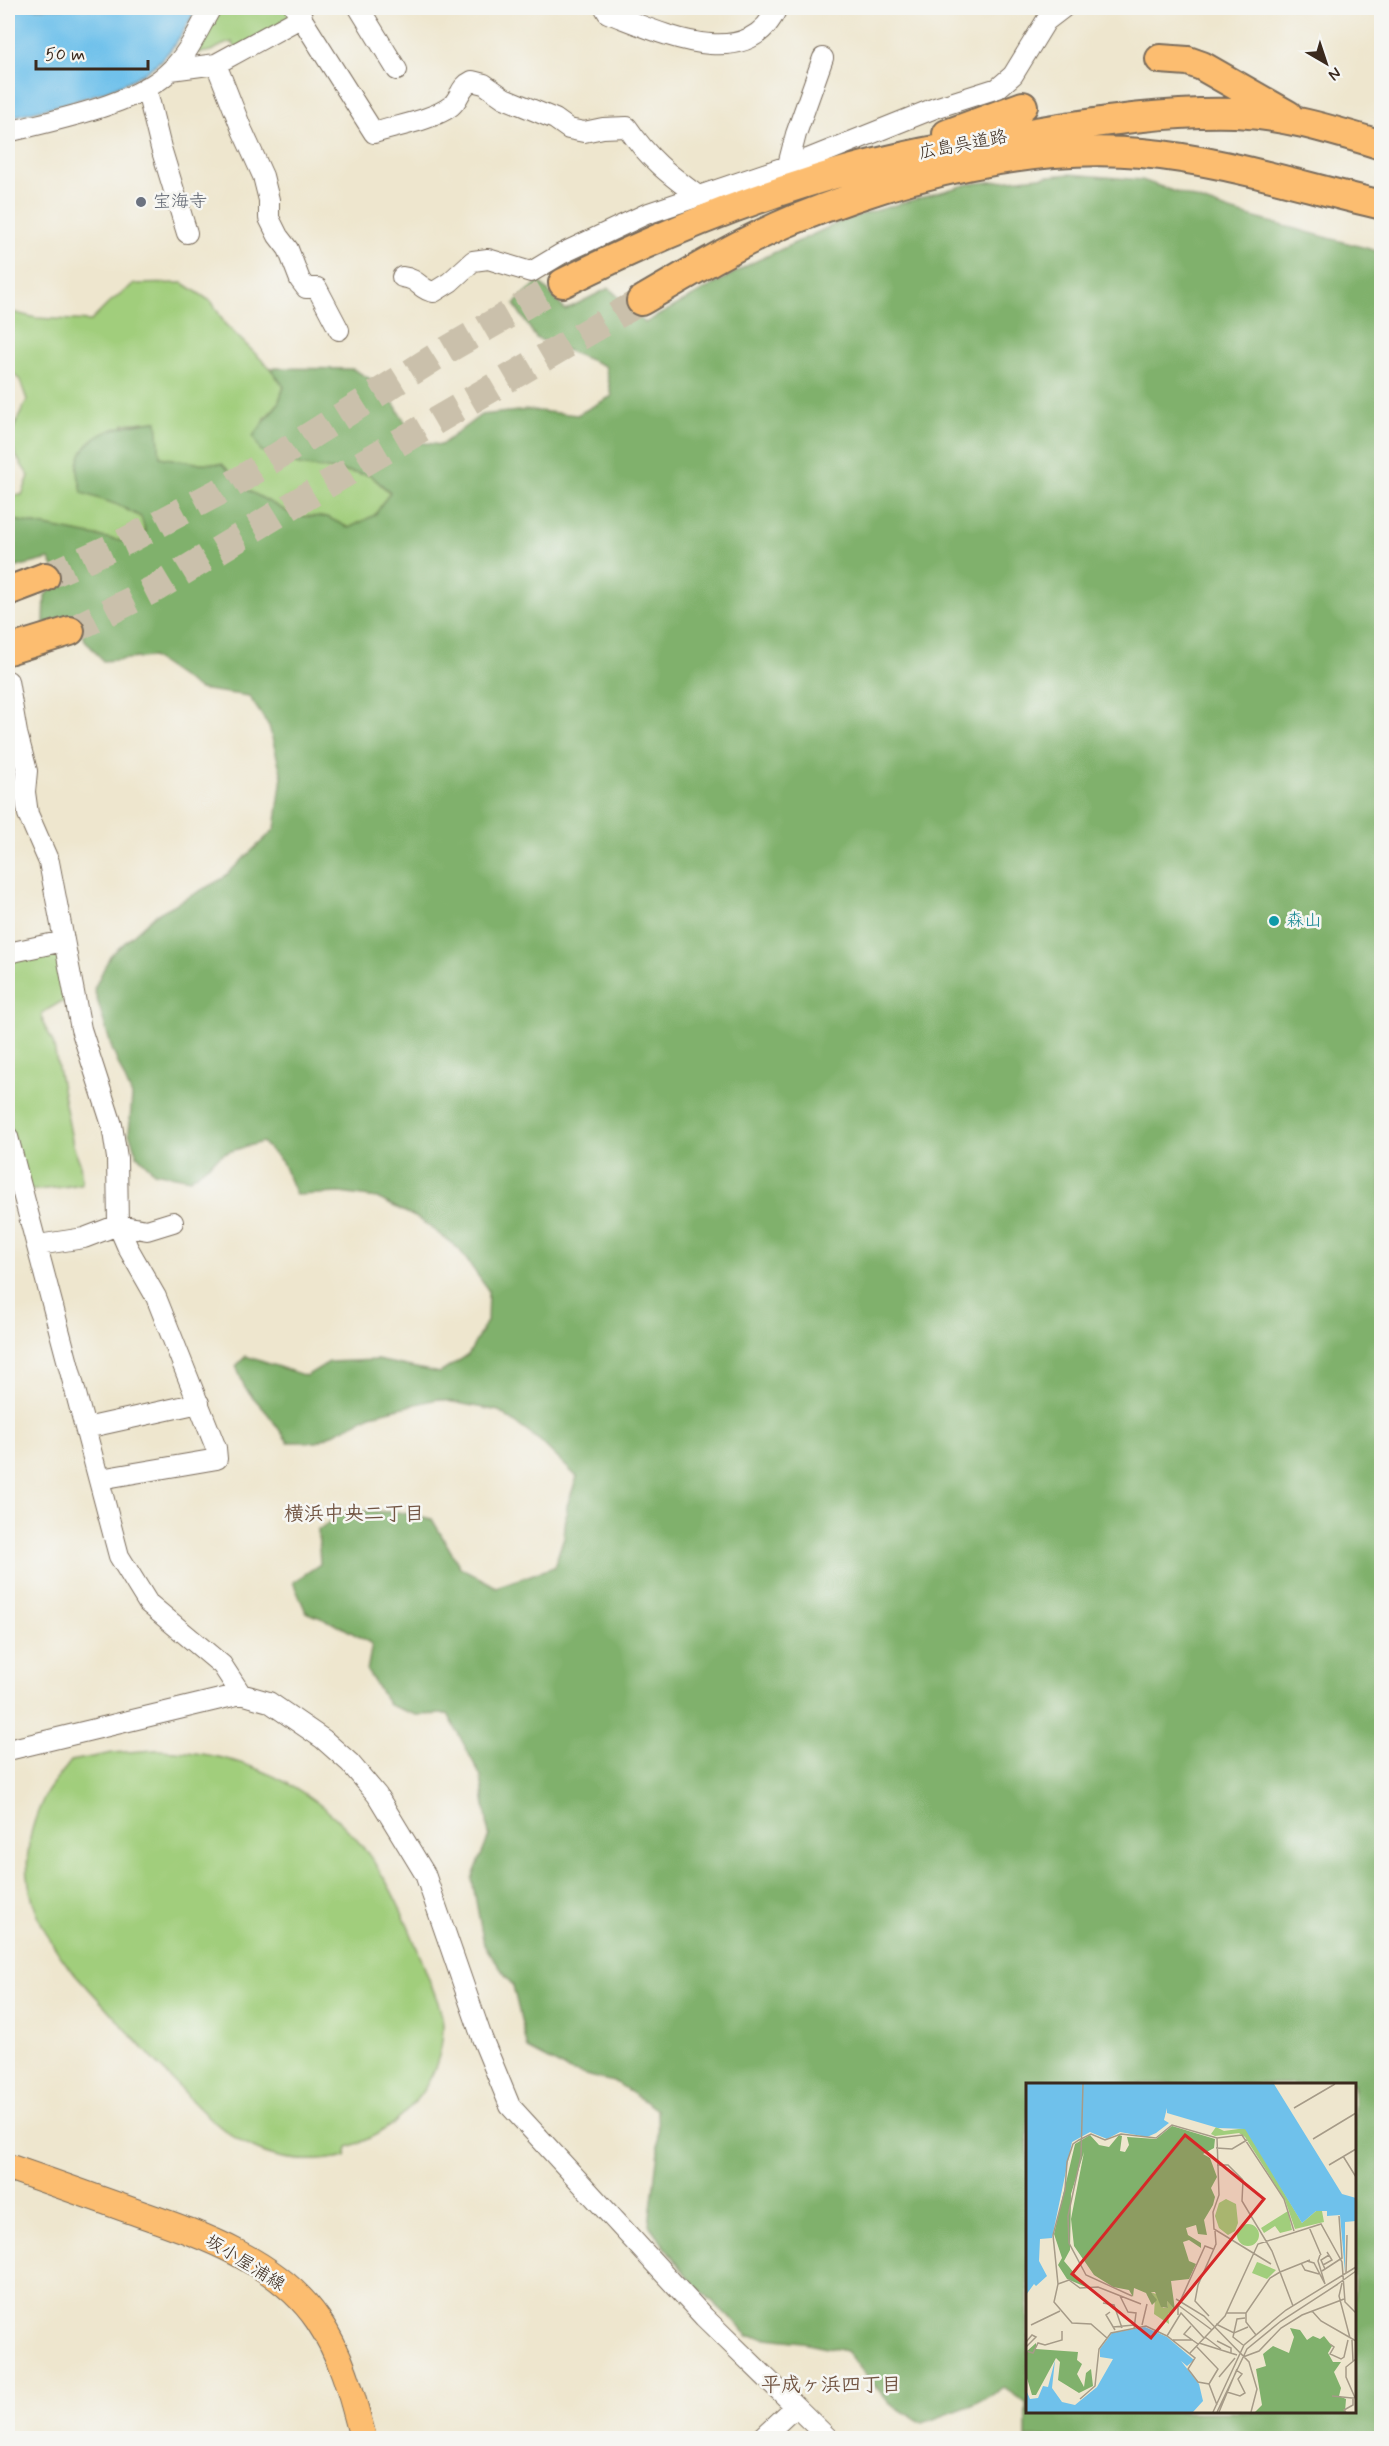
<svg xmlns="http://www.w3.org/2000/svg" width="1389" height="2446" viewBox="0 0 1389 2446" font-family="Mynerve,'Klee One',sans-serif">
  <rect width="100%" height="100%" fill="#f6f6f2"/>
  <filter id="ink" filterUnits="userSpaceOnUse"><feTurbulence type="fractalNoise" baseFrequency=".0167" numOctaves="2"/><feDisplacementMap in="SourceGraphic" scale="12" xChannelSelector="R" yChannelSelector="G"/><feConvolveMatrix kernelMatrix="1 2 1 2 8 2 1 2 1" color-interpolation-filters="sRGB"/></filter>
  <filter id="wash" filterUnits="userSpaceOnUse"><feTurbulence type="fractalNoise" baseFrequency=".008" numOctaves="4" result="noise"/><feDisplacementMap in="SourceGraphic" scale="24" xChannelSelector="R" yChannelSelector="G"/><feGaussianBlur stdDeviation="1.35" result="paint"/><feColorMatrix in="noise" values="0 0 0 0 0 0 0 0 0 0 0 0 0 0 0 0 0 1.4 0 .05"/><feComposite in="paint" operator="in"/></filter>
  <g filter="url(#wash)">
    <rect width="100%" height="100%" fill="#eee6ce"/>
    <path fill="#a1ce7c" stroke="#6e7c4d" stroke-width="1.5" d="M 214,8 L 292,8 L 297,14 L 237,50 L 232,42 C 219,44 212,55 197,52 L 195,48 Z
      M 183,283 L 212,302 L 225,324 L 270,368 L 284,386 L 278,404 L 264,419 L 299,465 L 370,475 L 390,493 L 375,515 L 349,528 L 327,517 L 295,516 L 247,490 L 222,464 L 196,463 L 159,457 L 156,421 L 124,424 L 118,505 L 141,517 L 146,532 L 127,542 L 8,519 L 8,495 L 22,495 L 29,476 C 4,440 9,438 27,400 L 20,380 L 8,369 L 8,311 L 36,318 L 91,321 L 110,302 L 134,284 Z
      M 60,949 L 69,1001 L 59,1003 L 42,1013 L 43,1023 L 53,1042 L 73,1145 L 80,1163 L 82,1183 C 74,1187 40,1189 28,1191 L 8,1118 L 8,957 Z
      M 156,1750 C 219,1751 275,1768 324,1808 C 380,1853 401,1907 426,1971 C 432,1989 443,2009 443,2027 C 442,2084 400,2130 348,2147 L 346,2156 C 254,2177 210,2121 154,2060 C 125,2028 96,1997 67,1965 C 26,1911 13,1858 46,1794 C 53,1782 63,1772 71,1761 L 113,1753 Z"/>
    <path fill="#80b16c" stroke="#5e6e45" stroke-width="1.5" fill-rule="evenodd" d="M 1070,174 L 1142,180 L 1233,212 L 1381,252 L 1381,2438 L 1026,2438 L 1026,2403 L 1004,2388 L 972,2405 L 923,2423 L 890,2404 L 846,2351 L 803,2342 L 749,2336 L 690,2280 L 649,2225 L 658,2151 L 657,2110 L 617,2083 L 570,2071 L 528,2049 L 513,1986 L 484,1945 L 472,1879 L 489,1836 L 481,1777 L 448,1714 L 416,1715 L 389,1705 L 367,1671 L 372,1644 L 340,1626 L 306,1612 L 293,1582 L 320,1564 L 318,1530 L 345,1511 L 398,1512 L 432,1519 L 460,1567 L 496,1587 L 554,1567 L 564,1537 L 567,1506 L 577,1477 L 540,1441 L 499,1411 L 437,1399 L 371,1415 L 317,1442 L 288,1442 L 268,1414 L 245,1388 L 236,1366 L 246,1356 L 306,1376 L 329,1362 L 377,1360 L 440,1373 L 468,1355 L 487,1321 L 488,1290 L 459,1249 L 419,1219 L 377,1198 L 340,1193 L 296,1195 L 282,1162 L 262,1142 L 224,1153 L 190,1179 L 154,1172 L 137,1155 L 129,1133 L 132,1096 L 112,1049 L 94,989 L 110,956 L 155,915 L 222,879 L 275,829 L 282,776 L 269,726 L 249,696 L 199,689 L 152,657 L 103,661 L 85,640 L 77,620 L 44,623 L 45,595 L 61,581 L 49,559 L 9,569 L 8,565 L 8,519 L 127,542 L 146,532 L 141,517 L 118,505 L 82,493 C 81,484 76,472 78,464 C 85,430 128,424 157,421 L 160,457 L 196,463 L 222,464 L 247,490 L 295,516 L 327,517 L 349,528 L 375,515 L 390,492 L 370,475 L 299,465 L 261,451 L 253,436 L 278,404 L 284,387 L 270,368 L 353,369 L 384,387 L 417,442 L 441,445 L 481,415 L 528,410 L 577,415 L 612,396 L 605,366 L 536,338 L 514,304 L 539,281 L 565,310 L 609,288 L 645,323 L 750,264 L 846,219 L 969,184 ZM 1028,2084 L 1354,2084 L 1354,2412 L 1028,2412 Z"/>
    <path fill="#6fc1eb" stroke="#557684" stroke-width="1.5" d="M 8,8 L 197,8 C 188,24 179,41 166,55 C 133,92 55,105 8,118 Z"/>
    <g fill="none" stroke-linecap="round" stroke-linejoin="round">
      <path stroke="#6fc1eb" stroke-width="4.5" d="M 8,802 L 18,794"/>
    </g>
  </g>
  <g filter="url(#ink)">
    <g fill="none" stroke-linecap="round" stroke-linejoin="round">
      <path stroke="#cac0ab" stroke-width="28" stroke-dasharray="28 14" stroke-linecap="butt" d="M 45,577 L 126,541 L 230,486 L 445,351 L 563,283
        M 70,631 L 156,588 L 319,489 L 641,301"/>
      <defs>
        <path id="minor" d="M 295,8 L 374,133 C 396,126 433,120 451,106 C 461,98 459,87 472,81 L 484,84 L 504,98 L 555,119 L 569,129 L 584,132 L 603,128 L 627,127 C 649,159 667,173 698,196
          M 359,8 L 397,70
          M 605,8 L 608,13 C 657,31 747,76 777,8
          M 216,64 L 242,130 L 263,176 L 269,200 L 269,218 L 278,236 L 288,249 L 300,280 L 306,288 L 317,288 L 339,330
          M 171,70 L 216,64 L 302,17
          M 146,87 L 161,148 L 187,233
          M 8,132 C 54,120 137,105 171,70 C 189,53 199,28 211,8
          M 788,165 L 796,134 L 823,58
          M 402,277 C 420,279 419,290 434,292 L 450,282 L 473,261 L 488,259 L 531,272 L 561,254 L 646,214 L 808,159 L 935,108 L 998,88 L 1013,75 L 1046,21 L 1063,8
          M 8,681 L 17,733 L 27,771 L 25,792 L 28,814 L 49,862 L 81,1029 L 112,1125 L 117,1158 L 118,1225 L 128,1248 L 156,1297 L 216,1448 L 217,1459 L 100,1479
          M 8,953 L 64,941
          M 8,1137 L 119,1556 L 148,1603 L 222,1665 L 241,1694
          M 38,1245 L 84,1238 L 118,1225 L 147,1230 L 173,1222
          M 86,1428 L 199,1403
          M 8,1750 L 241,1694 L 269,1702 L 323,1739 L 350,1763 L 377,1795 L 425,1874 L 482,2038 L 510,2106 L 704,2317 L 828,2438
          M 762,2438 L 795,2407"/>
        <path id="major" d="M 8,2167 C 46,2180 85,2194 124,2208 C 192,2232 275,2257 318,2320 C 343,2357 352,2396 363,2438"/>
        <path id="highway" d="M 1160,59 L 1188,61 L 1202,66 L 1288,115
          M 947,134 L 1023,106
          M 563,283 C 641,244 722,209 806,183 C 882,158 962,144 1041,131 C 1105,121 1170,111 1235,113 C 1284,115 1335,131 1382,145
          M 641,301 C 691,272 740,242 793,220 C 902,176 1024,143 1142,153 C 1223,160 1303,187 1382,205
          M 8,591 L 45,577
          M 8,650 L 70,631"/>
      </defs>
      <use href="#minor" stroke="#7a6c5c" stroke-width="22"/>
      <use href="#major" stroke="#7a6c5c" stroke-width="28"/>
      <use href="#highway" stroke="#7a6c5c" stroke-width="32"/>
      <use href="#minor" stroke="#fff" stroke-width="20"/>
      <use href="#major" stroke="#fcbd6f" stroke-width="26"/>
      <use href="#highway" stroke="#fcbd6f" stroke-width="28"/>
    </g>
  </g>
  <circle fill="#6b7280" stroke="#f6f6f2" stroke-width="2" cx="141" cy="202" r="6"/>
  <circle fill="#0f9aa8" stroke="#f6f6f2" stroke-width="2" cx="1274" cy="921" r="6"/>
  <g text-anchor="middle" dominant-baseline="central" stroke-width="5" stroke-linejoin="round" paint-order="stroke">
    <g font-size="18" fill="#3b2a1e" stroke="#f6f6f2">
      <text transform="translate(963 145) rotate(-11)">広島呉道路</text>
      <text transform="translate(245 2263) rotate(32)">坂小屋浦線</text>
    </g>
    <g font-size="18" fill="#5b616d" stroke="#f6f6f2" text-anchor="start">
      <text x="153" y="202">宝海寺</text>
    </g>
    <g font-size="18" fill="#0d838f" stroke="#f6f6f2" text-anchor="start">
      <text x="1286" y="921">森山</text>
    </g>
    <g font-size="20" font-weight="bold" fill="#725543" stroke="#f6f6f2">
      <text x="354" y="1514">横浜中央二丁目</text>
      <text x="831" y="2385">平成ヶ浜四丁目</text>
    </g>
  </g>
  <g transform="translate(1026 2083)">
    <rect width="330" height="330" fill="#eee6ce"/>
    <path d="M 190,44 L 198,48 L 220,45 L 276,140 L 290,128 L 296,128 L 298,139 L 269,146 L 259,117 L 219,54 L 213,50 L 189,53 L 185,51 ZM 200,116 L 210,121 L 212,140 L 209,148 L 202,152 L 193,145 L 189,133 L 193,120 ZM 262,128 L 266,147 L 254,150 L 249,143 L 238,150 L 235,145 ZM211 152a11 11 0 1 1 22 0a11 11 0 1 1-22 0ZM 231,179 L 234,180 L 250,187 L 241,196 L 226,190 ZM 125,209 L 132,212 L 137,225 L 142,225 L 141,218 L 149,227 L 142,231 L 143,241 L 128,231 L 129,215 Z" fill="#a1ce7c"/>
    <path d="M 146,43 L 189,56 L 188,65 L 177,71 L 184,75 L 191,94 L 185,105 L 189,114 L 187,122 L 178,137 L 181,152 L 172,151 L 170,142 L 160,145 L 162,152 L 175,160 L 175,165 L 163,157 L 157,159 L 163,178 L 170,181 L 163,196 L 145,198 L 149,227 L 141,218 L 142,225 L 135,224 L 129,209 L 125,209 L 131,217 L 126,222 L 120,210 L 108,205 L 107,214 L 103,207 L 87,204 L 68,192 L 48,163 L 45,136 L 58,69 L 45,111 L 44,167 L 38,178 L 60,204 L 41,196 L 32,182 L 36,175 L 28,151 L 49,61 L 64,52 L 73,62 L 83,64 L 93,52 L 96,53 L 94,68 L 99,69 L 103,62 L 101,54 L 130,56 ZM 264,245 L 274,247 L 281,257 L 287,253 L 294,256 L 298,253 L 306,263 L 302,270 L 307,279 L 315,279 L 308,289 L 315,305 L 313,313 L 320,316 L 319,329 L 229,329 L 236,322 L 230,286 L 240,283 L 237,271 L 247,263 L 263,270 L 268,254 ZM 10,260 L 10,266 L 52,269 L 51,277 L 56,281 L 51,291 L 58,304 L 60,290 L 65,286 L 67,303 L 53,310 L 32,297 L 34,279 L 30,275 L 10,312 L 6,312 L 0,292 L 0,269 Z" fill="#80b16c"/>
    <path d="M 0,1 L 248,1 L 316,111 L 330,115 L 330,138 L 319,139 L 319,189 L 314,132 L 301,133 L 301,128 L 290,128 L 276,140 L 219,46 L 192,45 L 141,30 L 141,25 L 138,37 L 143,40 L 130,50 L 121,54 L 94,49 L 81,56 L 64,49 L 46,59 L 26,155 L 14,156 L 13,178 L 21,193 L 10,203 L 8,201 L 0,212 ZM 119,244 L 141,254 L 168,277 L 161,283 L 155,278 L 173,301 L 177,318 L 167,329 L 0,329 L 0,307 L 4,316 L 12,315 L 17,303 L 22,304 L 29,277 L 26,305 L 36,319 L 49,322 L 71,304 L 87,276 L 74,274 L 74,266 L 86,250 Z" fill="#6fc1eb"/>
    <path fill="none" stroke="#a69b88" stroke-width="1.5" d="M 57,1 L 55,73 L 42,133 L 43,160 L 60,192 L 106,213M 268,25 L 309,1M 191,55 L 193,112 L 187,129 L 188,146 L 245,181M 287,56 L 330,30M 190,65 L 206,66 L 221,57M 317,73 L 330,94M 191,82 L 202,82 L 217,97M 303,82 L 330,66M 217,97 L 216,118 L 246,168 L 267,223M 283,144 L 295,172M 281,178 L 288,180 L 299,201 L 292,178 L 294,172M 275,180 L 279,187 L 293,191M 297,182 L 306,177 L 301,169M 299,186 L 295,177 L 303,172M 296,188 L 316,175 L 313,133M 254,189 L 284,177M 320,190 L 321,152M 316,200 L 313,213 L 324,255M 32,201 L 43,197 L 54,205 L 72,204 L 115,221M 306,205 L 330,188M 94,213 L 102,229 L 110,230 L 108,246M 150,216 L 178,233 L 223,279 L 231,306 L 225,329M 77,220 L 88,222 L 96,245M 152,222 L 186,247M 286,228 L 295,238 L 330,258M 84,229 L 80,232 L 89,247M 200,230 L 220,230M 152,232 L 152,223 L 179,163 L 187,166M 183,233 L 169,218 L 172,202 L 190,161 L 189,148M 190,241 L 208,250 L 222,244M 5,242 L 34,228M 116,242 L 121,221M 165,243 L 158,251 L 172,261M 87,244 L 108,242M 230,252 L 220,239 L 220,230 L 244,195 L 254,189M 141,253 L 155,230 L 178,255M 179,254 L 195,266M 81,255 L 65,241 L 46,240 L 28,219 L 32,201 L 27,152 L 39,107 L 41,79 L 47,61 L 53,57 L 65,51 L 79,57 L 95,51 L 130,55 L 146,42 L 191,55 L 216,52 L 258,116 L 268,148M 147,257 L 167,257M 326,257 L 327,278M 191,258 L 205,265 L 205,270M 0,259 L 6,252 L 10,254 L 0,264M 173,260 L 211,272M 304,261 L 308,264 L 304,271 L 315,276 L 318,274 L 322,257M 217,262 L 207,254 L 211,236 L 219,235M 170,263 L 192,286 L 183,301M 0,268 L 7,270 L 12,260 L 19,262 L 36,257 L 36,248M 164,270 L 199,233 L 232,161 L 295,141 L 316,179 L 319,219 L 330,230M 217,274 L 233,268 L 255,245 L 276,232 L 318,216M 330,276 L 320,284 L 320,294 L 330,317M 193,294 L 209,275M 201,309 L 214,313 L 219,310 L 212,296 L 216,291 L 210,287M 306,313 L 326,315M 54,316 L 69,303 L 73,266 L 85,250 L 120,243 L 141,253 L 169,275 L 162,286 L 172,299 L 183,301 L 191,322M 187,329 L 218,262 L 260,227 L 330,184M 191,329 L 221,266 L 255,238 L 312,201M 193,329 L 211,286M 320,329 L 318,327 L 327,322 L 327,314"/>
    <path fill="#d62828" fill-opacity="0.15" stroke="#d62828" stroke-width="3" d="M 159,52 L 238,116 L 125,255 L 46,191 Z"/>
    <rect width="330" height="330" fill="none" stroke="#3b2a1e" stroke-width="3"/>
  </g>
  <rect width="1389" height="2446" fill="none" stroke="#f6f6f2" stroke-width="30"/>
  <g transform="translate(1326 63) rotate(141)" stroke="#f6f6f2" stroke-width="4.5" paint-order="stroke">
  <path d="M0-4.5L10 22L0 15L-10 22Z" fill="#3b2a1e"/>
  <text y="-9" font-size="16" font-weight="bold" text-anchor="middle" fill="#3b2a1e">N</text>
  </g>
  <path d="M36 60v9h112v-9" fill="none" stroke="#3b2a1e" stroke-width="3"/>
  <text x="45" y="60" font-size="18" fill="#3b2a1e" stroke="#f6f6f2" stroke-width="4.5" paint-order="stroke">50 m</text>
</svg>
